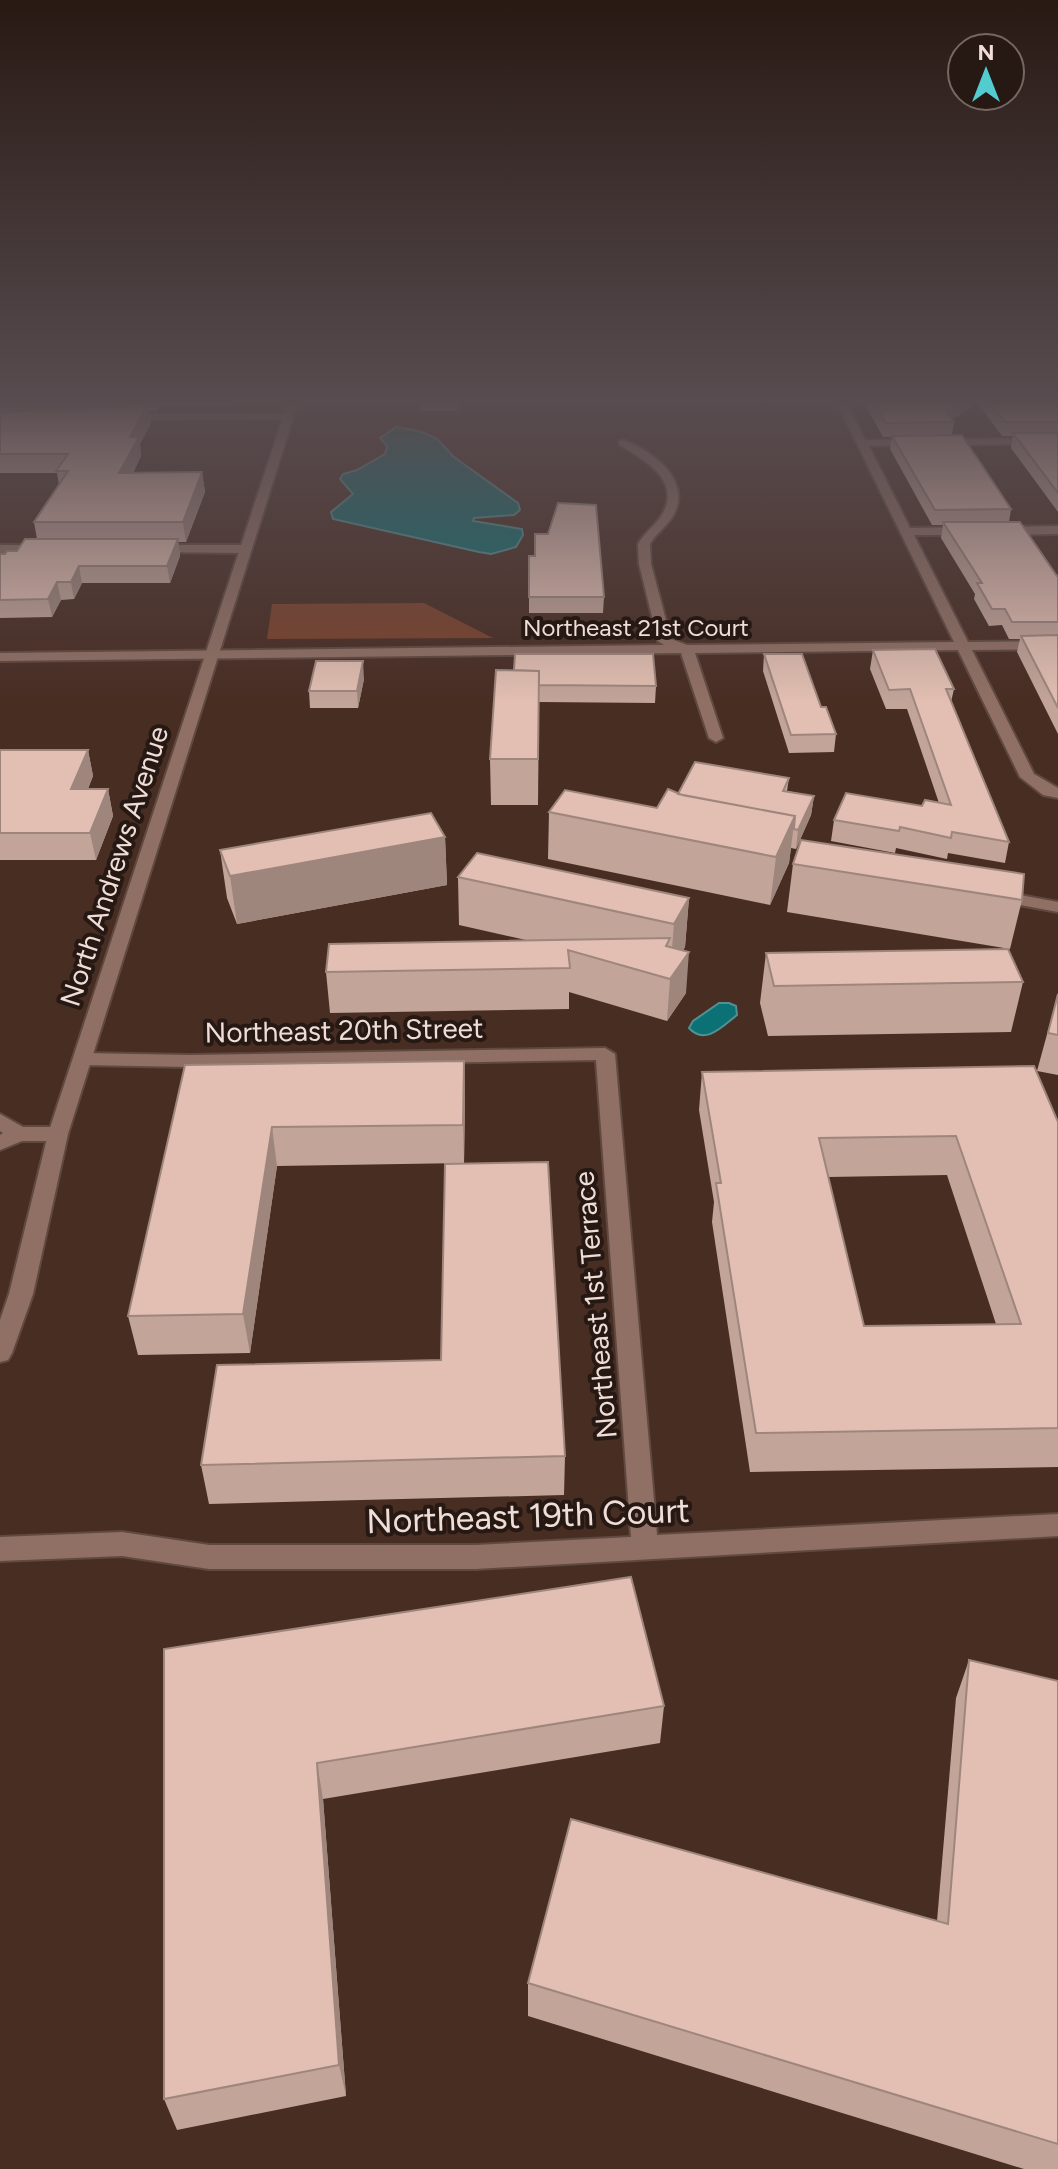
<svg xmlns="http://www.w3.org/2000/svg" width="1058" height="2169" viewBox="0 0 1058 2169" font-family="Figtree,sans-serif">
  <rect width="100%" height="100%" fill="#482d23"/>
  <path fill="#79422c" d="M 424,603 L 493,638 L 267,639 L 272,604 Z"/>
  <path fill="#0c7174" stroke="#509192" stroke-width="2" d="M 396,427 L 419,431 L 436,438 L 454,457 L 518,503 L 520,510 L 514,515 L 474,518 L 473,521 L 522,529 L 523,535 L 516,547 L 491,554 L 479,552 L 333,519 L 331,512 L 353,494 L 340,479 L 343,474 L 357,470 L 385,454 L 387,446 L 380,438 Z
    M 719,1003 L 729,1003 L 736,1006 L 737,1015 C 723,1026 705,1046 689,1028 L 693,1021 Z"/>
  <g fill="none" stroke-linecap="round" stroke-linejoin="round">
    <defs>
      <path id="minor" d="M 835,399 L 845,399 L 865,440 L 1058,438 L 1058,444 L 869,446 L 910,528 L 970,527 L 976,531 L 970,535 L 914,535 L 968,642 L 1058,641 L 1058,649 L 972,650 L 1034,774 L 1058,788 L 1058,798 L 1043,795 L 1020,777 L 958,650 L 695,653 L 723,738 L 716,742 L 709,738 L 681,653 L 0,661 L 0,653 L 664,645 L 658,641 L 639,564 L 638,544 C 645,532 656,525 663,513 C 681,480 644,459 619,445 L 619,441 L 623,440 C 652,450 692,480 674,514 C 668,526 656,533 650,544 L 651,564 L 671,639 L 687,645 L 954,642 Z
        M 289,414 L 293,415 L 293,419 L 125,420 L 120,417 L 125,414 Z
        M 1058,526 L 1058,534 L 1002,535 L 996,531 L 1002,527 Z
        M 0,545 L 42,545 L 48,549 L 42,553 L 0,553 Z
        M 154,545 L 246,545 L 252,549 L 246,553 L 150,552 L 150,546 Z
        M 998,891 L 1058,902 L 1058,912 L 992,900 L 989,896 L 992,892 Z
        M 605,1048 L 615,1054 L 657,1535 L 1058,1514 L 1058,1536 L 476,1569 L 209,1569 L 122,1556 L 0,1561 L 0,1537 L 122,1532 L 209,1545 L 476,1545 L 631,1537 L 596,1060 L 190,1067 L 83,1065 L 73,1059 L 83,1053 L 190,1055 Z
        M 0,1114 L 23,1127 L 58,1127 L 68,1134 L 58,1141 L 22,1141 L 0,1150 L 0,1135 L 3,1133 L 0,1131 Z"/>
      <path id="secondary" d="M 289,399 L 299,399 L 68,1134 L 33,1294 L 12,1353 L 8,1360 L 0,1362 L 0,1320 L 9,1294 L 48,1134 Z"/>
    </defs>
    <use href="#minor" stroke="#604940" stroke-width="4"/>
    <use href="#secondary" stroke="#604940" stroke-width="4"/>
    <use href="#minor" fill="#907064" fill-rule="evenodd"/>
    <use href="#secondary" fill="#907064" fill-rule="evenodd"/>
  </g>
  <path fill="#c2a499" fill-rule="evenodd" d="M 3,399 L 236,399 L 233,406 L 160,406 L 157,411 L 149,411 L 151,423 L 140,444 L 141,456 L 133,473 L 202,472 L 205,492 L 186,542 L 178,542 L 180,556 L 170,583 L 82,583 L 74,599 L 61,600 L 52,617 L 0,618 L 0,554 L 5,554 L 17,551 L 37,539 L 34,522 L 59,485 L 57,473 L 0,473 L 0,403 Z
    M 421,399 L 458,399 L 457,411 L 421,411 Z
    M 512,399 L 627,399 L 626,404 L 512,403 Z
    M 862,399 L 1035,399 L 1037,402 L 1058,402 L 1058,512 L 1011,448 L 1013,436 L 1002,436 L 977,402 L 952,420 L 954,422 L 952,435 L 1011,509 L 1009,522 L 1057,576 L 1058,576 L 1058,734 L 1017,652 L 1020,639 L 1009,639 L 1002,625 L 989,626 L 974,599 L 975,594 L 941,538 L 943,525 L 932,525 L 890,449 L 892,437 L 883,437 Z
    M 529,556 L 535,556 L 604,597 L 603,613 L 529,613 Z
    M 873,650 L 954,689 L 951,702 L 1009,842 L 1005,863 L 948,853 L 947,859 L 896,848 L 895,853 L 831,841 L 834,820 L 939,803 L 907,709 L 886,709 L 870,669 Z
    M 764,654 L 821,707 L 836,734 L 834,752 L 789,753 L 763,671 Z
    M 514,670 L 656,686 L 655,703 L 539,702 L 538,805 L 491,805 L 490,759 Z
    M 364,679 L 358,708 L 310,708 L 309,691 Z
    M 0,750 L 88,750 L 93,776 L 88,789 L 108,789 L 113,816 L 96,860 L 0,860 Z
    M 789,778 L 787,791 L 814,796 L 811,815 L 796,849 L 791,848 L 789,863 L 770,905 L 548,859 L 549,812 L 657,808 L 678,794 Z
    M 445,837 L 447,885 L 237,924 L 227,898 L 220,850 Z
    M 793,864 L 1022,900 L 1010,949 L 787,912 Z
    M 458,877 L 689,898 L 685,947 L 683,950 L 686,993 L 667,1021 L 569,992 L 569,1009 L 330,1013 L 326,972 L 526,940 L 459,925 Z
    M 766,953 L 1023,982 L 1011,1032 L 768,1036 L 760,1003 Z
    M 1058,994 L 1058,1075 L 1037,1071 Z
    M 464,1061 L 465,1099 L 464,1163 L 277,1166 L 250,1353 L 138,1355 L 128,1316 L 185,1065 Z
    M 702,1072 L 1058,1122 L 1058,1467 L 750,1472 L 712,1222 L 714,1202 L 699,1110 ZM 947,1175 L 996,1324 L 864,1326 L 828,1177 Z
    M 565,1456 L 564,1495 L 209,1504 L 201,1465 Z
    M 164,1649 L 664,1706 L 660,1743 L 323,1799 L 346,2096 L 177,2130 L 164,2099 Z
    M 969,1660 L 1058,1681 L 1058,2169 L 1024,2169 L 528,2016 L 528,1983 L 937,1921 L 956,1698 Z"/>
  <path fill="#9e867d" d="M 156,399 L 159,399 L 160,406 L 157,411 Z
    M 964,399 L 978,399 L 977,402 L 948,422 L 946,411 Z
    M 148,405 L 151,423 L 140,444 L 141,456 L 123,492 L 119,473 L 130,437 Z
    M 202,472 L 205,492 L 186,542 L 183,522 Z
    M 178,539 L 180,556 L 170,583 L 167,566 Z
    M 79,566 L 82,583 L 74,599 L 71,582 Z
    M 57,582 L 61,600 L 52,617 L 48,599 Z
    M 363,661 L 364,679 L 358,708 L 357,691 Z
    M 88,750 L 93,776 L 76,816 L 71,789 Z
    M 108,789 L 113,816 L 96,860 L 90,833 Z
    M 814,796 L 811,815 L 796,849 L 798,830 Z
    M 795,816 L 789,863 L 770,905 L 776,857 Z
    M 445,837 L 447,885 L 237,924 L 230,876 Z
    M 689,898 L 685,947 L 670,973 L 674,924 Z
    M 689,952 L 686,993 L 667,1021 L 670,979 Z
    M 464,1061 L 465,1099 L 464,1163 L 463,1125 Z
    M 272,1127 L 277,1166 L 250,1353 L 243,1314 Z
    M 317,1763 L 323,1799 L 346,2096 L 339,2065 Z"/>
  <path fill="#e2bfb2" stroke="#9e867d" stroke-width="2" fill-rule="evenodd" d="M 3,399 L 118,399 L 0,404 Z
    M 872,399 L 964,399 L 946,411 L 954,422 L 885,423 Z
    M 988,399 L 1035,399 L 1037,402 L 1058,402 L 1058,422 L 1005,422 Z
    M 148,405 L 130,437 L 139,437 L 119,473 L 202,472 L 183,522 L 34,522 L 68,471 L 56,471 L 68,454 L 0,454 L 0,412 Z
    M 1013,433 L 1058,433 L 1058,493 Z
    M 962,435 L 1011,509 L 935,510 L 892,436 Z
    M 558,503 L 596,505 L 604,597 L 529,597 L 529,556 L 535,556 L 535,534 L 548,534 Z
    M 943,522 L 1020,522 L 1057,576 L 1058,576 L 1058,622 L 1012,622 L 1005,609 L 992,609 L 977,583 L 982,583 Z
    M 25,539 L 178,539 L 167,566 L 79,566 L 71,582 L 57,582 L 48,599 L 0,600 L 0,554 L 5,554 L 7,551 L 17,551 Z
    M 1058,635 L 1058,708 L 1021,636 Z
    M 935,649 L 954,689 L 946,689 L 1009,842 L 952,832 L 951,838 L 900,827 L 899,831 L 834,820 L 846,793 L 922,806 L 925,800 L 951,805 L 910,689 L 889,690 L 873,650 Z
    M 515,654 L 653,654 L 656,686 L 539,685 L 539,671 L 514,670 Z
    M 764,654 L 802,654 L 821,707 L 826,707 L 836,734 L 791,735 Z
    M 316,661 L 363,661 L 357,691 L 309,691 Z
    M 496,670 L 539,671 L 538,759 L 490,759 Z
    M 0,750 L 88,750 L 71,789 L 108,789 L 90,833 L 0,833 Z
    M 695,762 L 789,778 L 783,791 L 814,796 L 798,830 L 794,829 L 795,816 L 678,794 Z
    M 668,789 L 682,795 L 795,816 L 776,857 L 549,812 L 565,790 L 657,808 Z
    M 431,813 L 445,837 L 230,876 L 220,850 Z
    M 801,840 L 1024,874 L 1022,900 L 793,864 Z
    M 477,853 L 689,898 L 674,924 L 458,877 Z
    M 670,938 L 666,946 L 689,952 L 670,979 L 568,950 L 570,968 L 326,972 L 329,944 Z
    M 1008,949 L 1023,982 L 774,986 L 766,953 Z
    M 1058,994 L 1058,1035 L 1048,1033 Z
    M 464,1061 L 463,1125 L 272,1127 L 243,1314 L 128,1316 L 185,1065 Z
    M 1034,1066 L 1058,1122 L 1058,1428 L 756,1433 L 716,1183 L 721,1183 L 702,1072 ZM 956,1136 L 1021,1324 L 864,1326 L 819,1138 Z
    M 548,1162 L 565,1456 L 201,1465 L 217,1365 L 441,1360 L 445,1164 Z
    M 631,1577 L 664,1706 L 317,1763 L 339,2065 L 164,2099 L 164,1649 Z
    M 969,1660 L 1058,1681 L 1058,2144 L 528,1983 L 571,1819 L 948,1924 Z"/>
  <linearGradient id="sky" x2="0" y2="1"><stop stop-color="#281913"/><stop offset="0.57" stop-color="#584c50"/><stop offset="1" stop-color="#584c50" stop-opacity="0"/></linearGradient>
  <rect width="1058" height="703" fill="url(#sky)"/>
  <g text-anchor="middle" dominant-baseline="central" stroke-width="8" stroke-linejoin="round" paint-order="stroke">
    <g font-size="24" fill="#f0ddd7" stroke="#261914">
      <text x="636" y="627">Northeast 21st Court</text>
    </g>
    <g font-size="28" fill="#f0ddd7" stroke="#261914">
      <text transform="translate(114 866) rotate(-72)">North Andrews Avenue</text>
      <text transform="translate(344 1030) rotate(-1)">Northeast 20th Street</text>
      <text transform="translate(595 1305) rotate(-95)">Northeast 1st Terrace</text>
    </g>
    <g font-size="34" fill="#f0ddd7" stroke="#261914">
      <text transform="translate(528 1516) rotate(-2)">Northeast 19th Court</text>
    </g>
  </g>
  <g transform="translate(986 72)"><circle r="38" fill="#261914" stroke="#776762" stroke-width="2"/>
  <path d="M0-6L14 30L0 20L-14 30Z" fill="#52ccd0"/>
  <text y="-12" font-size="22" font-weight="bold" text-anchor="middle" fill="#f0ddd7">N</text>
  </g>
</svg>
